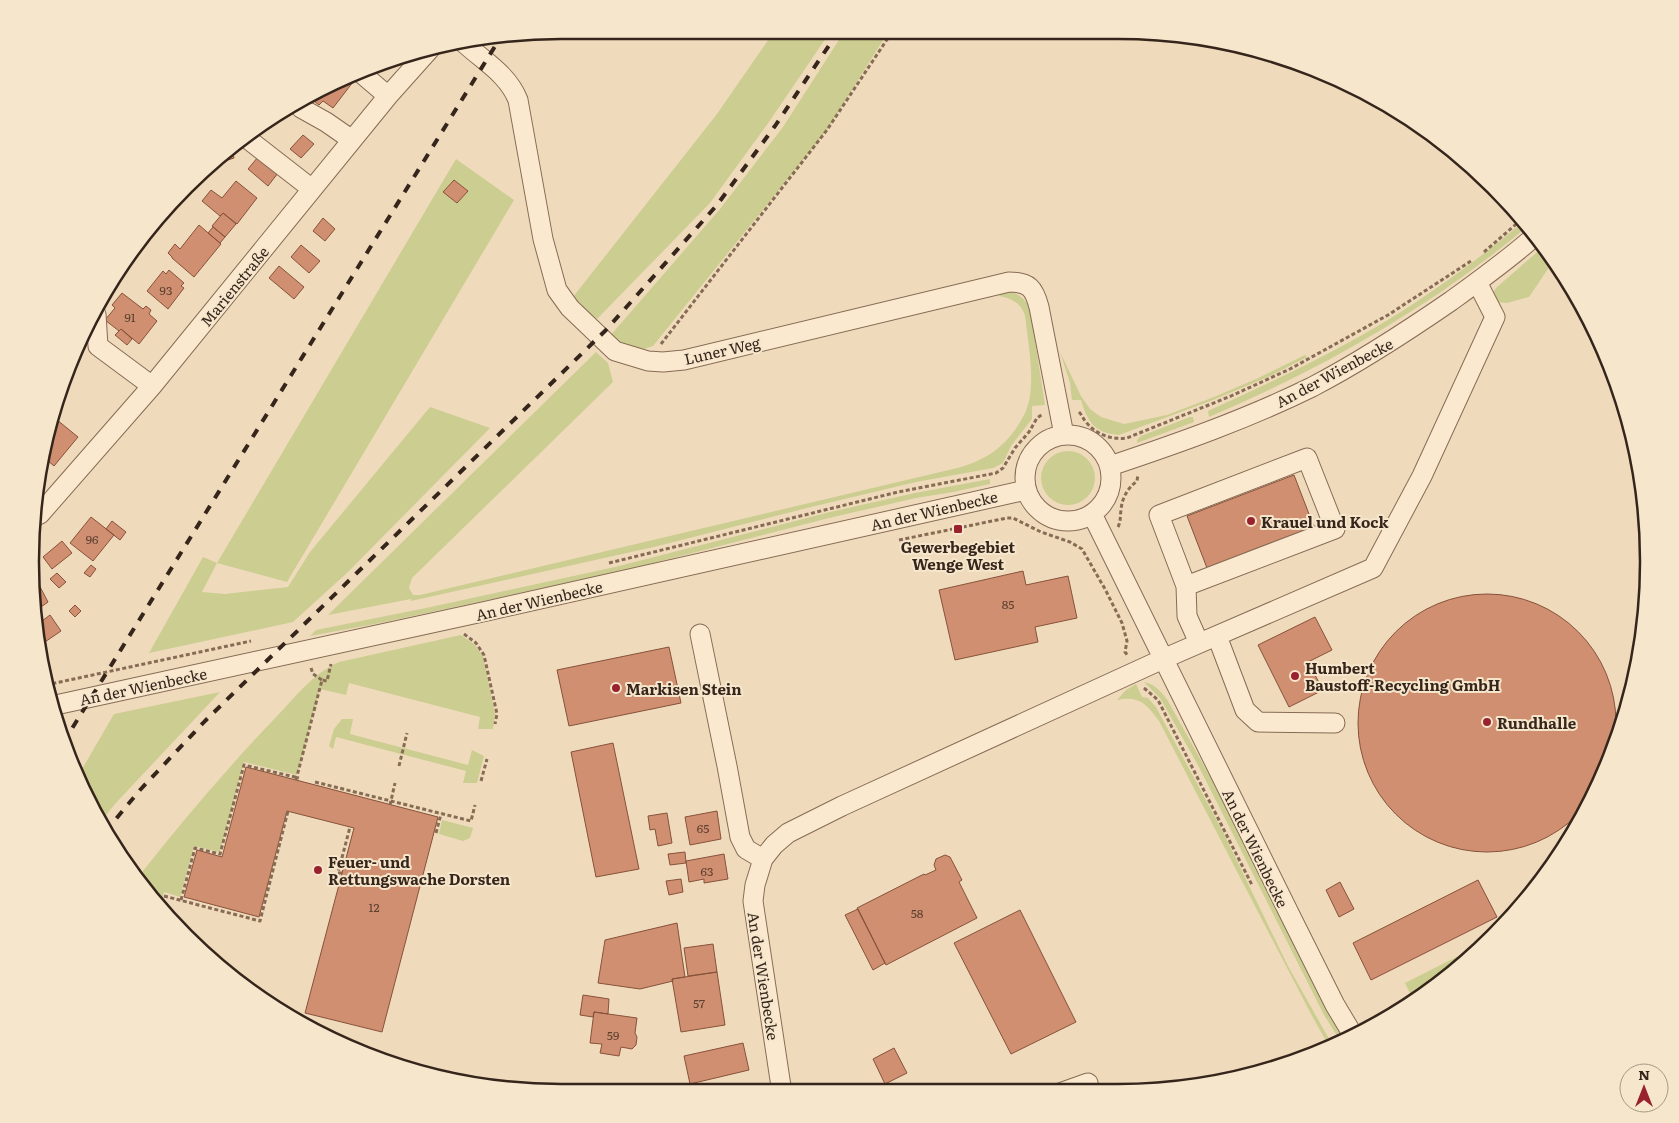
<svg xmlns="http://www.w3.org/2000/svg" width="1679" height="1123" viewBox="0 0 1679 1123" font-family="Literata,serif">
  <rect width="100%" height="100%" fill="#efdbbc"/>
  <path fill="#cccd90" d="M 830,32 L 771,119 L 710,203 L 597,319 L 579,305 L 573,297 L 717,114 L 773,33 Z
    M 844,32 L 888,32 L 827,130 L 653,346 L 644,349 L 615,343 L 610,336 L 720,209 L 783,127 Z
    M 456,159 L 514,200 L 287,582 L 217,563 L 202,592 L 225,594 L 288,587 L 310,552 L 430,407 L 490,428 L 348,572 L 293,622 L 149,653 L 203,557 L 217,563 Z
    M 1523,222 L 1527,227 C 1431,307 1324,368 1209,417 L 1208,411 C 1253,390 1298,370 1342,346 C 1406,312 1467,269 1523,222 Z
    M 1543,247 L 1554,260 L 1529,297 L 1507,303 L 1495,302 L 1492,295 L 1496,288 Z
    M 1002,290 C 1014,290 1024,297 1030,308 L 1045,405 L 1032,406 L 1032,419 L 1011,446 L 1003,463 L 993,468 L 916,482 L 807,508 L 658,546 L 411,601 L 411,599 L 328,615 L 596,352 L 608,363 L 613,382 L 412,578 L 409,588 L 413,595 L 420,595 L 953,469 C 986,461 1008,446 1024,415 C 1036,392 1030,356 1027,331 C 1026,325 1026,314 1022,309 C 1017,301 1009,298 999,296 Z
    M 1060,352 L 1081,396 L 1090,409 L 1101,417 L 1124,424 L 1167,415 L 1214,397 L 1256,379 L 1305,355 L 1307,357 L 1270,376 L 1213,400 L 1119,435 C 1094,433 1087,421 1081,400 L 1072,400 L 1070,383 Z
    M 1190,417 L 1193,417 L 1194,422 L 1137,443 L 1137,440 L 1141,436 Z
    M1041 478a27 27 0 1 1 54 0a27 27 0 1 1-54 0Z
    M 990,479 L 990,484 L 953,492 L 916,498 L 829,518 L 614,573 L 375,624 L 310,636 L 316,630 L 426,608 L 615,567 L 830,512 L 915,493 Z
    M 461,635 L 474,644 L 483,656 L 495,714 L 493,729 L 478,729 L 480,717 L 349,683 L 346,695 L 320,689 L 297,775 L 244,762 L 220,852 L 194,846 L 180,897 L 164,892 L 161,905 L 139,876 C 183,820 229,766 279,714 C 297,695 314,673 339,662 Z
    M 1144,682 C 1156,685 1161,691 1168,701 L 1218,791 L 1309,976 L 1344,1040 L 1341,1042 L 1324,1015 L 1199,767 L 1160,698 Z
    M 1136,684 L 1142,697 L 1148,698 L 1156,707 L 1222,830 L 1288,966 L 1333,1046 L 1330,1048 L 1312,1016 L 1159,721 C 1147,705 1140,695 1117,700 L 1126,690 Z
    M 220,692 L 115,804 L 99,824 L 78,776 L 114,714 Z
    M 342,719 L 353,719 L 350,734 L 468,765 L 472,750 L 484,756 L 477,783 L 463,783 L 466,771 L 336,737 L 333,749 L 329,746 L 334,729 Z
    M 442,820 L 473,828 L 470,838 L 463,841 L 439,834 Z
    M 1488,941 L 1414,1002 L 1405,983 Z"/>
  <path fill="#cf8f70" stroke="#87523a" d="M 349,79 L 353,82 L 333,108 L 323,101 L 319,105 L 310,98 Z
    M 303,135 L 314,144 L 301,158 L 290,149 Z
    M 232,150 L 234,158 L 219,163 L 218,159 L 227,152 Z
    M 258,157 L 278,173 L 268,186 L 248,169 Z
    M 454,180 L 468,191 L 457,203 L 443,192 Z
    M 236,181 L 257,198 L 237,224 L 223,213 L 220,216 L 202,201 L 211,190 L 222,198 Z
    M 223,213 L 236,224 L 225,237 L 212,226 Z
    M 323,218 L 335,229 L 325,241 L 313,231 Z
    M 199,225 L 221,244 L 194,277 L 172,258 L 172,257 L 168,253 L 175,244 L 180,249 Z
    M 213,227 L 225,237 L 220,243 L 208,233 Z
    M 301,245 L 320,261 L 309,273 L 291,257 Z
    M 279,266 L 304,287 L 294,299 L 269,278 Z
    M 169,270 L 184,283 L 181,286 L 184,288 L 168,309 L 147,291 L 163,271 L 166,274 Z
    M 122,293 L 143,309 L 146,306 L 151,310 L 149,314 L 157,321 L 139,344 L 121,329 L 119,331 L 105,320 L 115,308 L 112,305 Z
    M 121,329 L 132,339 L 127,345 L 115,335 Z
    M 51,415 L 78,437 L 54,466 L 47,460 L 50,456 L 44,451 L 48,424 Z
    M 1294,475 L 1314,527 L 1207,568 L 1187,516 Z
    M 91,517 L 114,535 L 93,561 L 70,543 Z
    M 112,521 L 126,532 L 120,540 L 106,529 Z
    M 62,541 L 72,553 L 52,569 L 43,557 Z
    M 91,565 L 96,569 L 90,577 L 84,573 Z
    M 1023,571 L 1026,585 L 1068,576 L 1077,618 L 1035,627 L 1038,642 L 955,660 L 939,590 Z
    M 57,573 L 66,582 L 59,588 L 50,579 Z
    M 37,581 L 48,602 L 41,607 L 36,600 L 35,582 Z
    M1358 723a129 129 0 1 1 258 0a129 129 0 1 1-258 0Z
    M 75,605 L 81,611 L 75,617 L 69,611 Z
    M 50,615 L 61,631 L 39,646 L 38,624 Z
    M 1315,617 L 1332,650 L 1308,662 L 1323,690 L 1289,707 L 1258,645 Z
    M 669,647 L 681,703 L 569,726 L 557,670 Z
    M 613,743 L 639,869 L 596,877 L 571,752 Z
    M 246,767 L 438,817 L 382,1032 L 305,1013 L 354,828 L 287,811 L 259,917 L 184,897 L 197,850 L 222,857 Z
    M 717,811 L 721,839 L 690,845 L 685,817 Z
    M 667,813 L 672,843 L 658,846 L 655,829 L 650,830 L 648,816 Z
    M 685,852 L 686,863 L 670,865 L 668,854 Z
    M 724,854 L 728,879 L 704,883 L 704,879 L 689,882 L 686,861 Z
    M 945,855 L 950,857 L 962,880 L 959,882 L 977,918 L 886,965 L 857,908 L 924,874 L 925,875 L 936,870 L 934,865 L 936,859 Z
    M 681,879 L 683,892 L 669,895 L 666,881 Z
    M 1478,880 L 1497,917 L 1371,980 L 1353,943 Z
    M 1340,882 L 1354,909 L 1339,917 L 1326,890 Z
    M 858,909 L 885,963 L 873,970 L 845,915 Z
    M 1020,910 L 1076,1022 L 1011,1054 L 954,943 Z
    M 677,923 L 685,977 L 672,979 L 673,981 L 640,989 L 598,983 L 605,940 Z
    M 713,944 L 717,972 L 688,976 L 684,948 Z
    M 717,972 L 725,1025 L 681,1032 L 672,979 Z
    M 583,995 L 609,999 L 608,1014 L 594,1012 L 593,1017 L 580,1015 Z
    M 594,1012 L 637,1018 L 635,1033 L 637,1037 L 636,1045 L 632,1049 L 621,1047 L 619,1056 L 600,1053 L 602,1044 L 590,1043 Z
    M 743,1043 L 749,1070 L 690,1084 L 684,1056 Z
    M 894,1048 L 907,1073 L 885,1084 L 873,1059 Z"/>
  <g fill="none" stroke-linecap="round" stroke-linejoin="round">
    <defs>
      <path id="minor" d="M 462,41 C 483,61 507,73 518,100 L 543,239 L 557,290 L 570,308 L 615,351 L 648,361 L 663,362 L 684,360 L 1009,282 C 1029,282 1034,288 1039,307 L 1064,435
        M 361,73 L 388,96
        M 298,104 L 301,108 L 326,122 L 352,140
        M 248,135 L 249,140 L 312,189
        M 96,314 L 98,346 L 152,386
        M1025 478a43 43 0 1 1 86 0a43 43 0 1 1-86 0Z
        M 1110,466 C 1179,443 1247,419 1312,387 C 1360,362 1406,332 1451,301 C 1480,280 1508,260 1535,236
        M 1092,514 L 1293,921 L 1335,1005 L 1353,1035
        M 33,517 L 40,514 L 152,386 L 388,96 L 430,49
        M 1186,586 L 1335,529 L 1307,458 L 1159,515 L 1186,586 L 1187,616 L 1199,643
        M 700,634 L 727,766 L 740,837 L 746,849 L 763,859
        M 1217,636 L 1245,710 L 1258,722 L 1335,723
        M 51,706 L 487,611 L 1026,490
        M 782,1093 L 753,901 L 755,885 L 763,859 L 774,845 L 788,833 L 842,806 L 1163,659 L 1373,568 L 1422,476 L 1495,317 L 1477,282
        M 1060,1093 L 1088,1083"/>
    </defs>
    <use href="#minor" stroke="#876b55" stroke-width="21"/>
    <path stroke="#876b55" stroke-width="3" stroke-dasharray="4 2.5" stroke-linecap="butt" d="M 1484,252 L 1521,220
      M 661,344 L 827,130 L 892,32
      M 1079,412 C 1082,415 1083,419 1086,422 C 1096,435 1112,440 1127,438 L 1231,396 L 1290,369 L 1388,315 L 1471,261
      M 1118,527 C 1121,521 1120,516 1121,510 C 1122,498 1127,489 1137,481 L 1138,474
      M 899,540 L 1007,518 L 1013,518 L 1041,532 L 1070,542 L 1082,549 L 1105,589 L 1122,623 L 1127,641 L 1125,652 L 1128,656
      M 609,563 L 898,492 L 996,473 L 1003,468 L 1015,448 L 1029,432 L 1037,418 L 1043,414
      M 464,634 L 476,643 L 484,655 L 497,714 L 495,724
      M 311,668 L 313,674 L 322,680
      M 46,685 L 251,641
      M 1144,688 L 1158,700 L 1252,885
      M 399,766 L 407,733
      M 296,780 L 322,680 L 327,681 L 331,664
      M 481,781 L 487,759
      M 315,782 L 471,821 L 475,805
      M 390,805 L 395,783
      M 436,833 L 441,814
      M 342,873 L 338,873 L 350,827
      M 164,896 L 260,921 L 288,811
      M 181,900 L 195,848 L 220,854 L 244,765 L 299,778"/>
    <use href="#minor" stroke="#fae9cf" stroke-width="19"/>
    <path stroke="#36251b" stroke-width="4" stroke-dasharray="9 9" stroke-linecap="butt" d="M 63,743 L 502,35
      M 105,832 L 140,790 L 205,721 L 606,330 L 717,205 L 775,126 L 838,32"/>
  </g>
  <g fill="#98232f" stroke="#f6e6cc" stroke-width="2">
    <circle cx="1251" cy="521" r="5"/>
    <rect x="953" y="524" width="10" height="10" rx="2.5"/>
    <circle cx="1295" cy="676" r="5"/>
    <circle cx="616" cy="688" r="5"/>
    <circle cx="1487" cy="722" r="5"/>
    <circle cx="318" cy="870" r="5"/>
  </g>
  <g text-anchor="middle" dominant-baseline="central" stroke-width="4" stroke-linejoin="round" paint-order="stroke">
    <g font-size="12" fill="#5c4030">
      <text x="166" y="290">93</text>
      <text x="130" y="317">91</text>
      <text x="92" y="539">96</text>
      <text x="1008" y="604">85</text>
      <text x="703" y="828">65</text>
      <text x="707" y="871">63</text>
      <text x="374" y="907">12</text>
      <text x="917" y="913">58</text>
      <text x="699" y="1003">57</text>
      <text x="613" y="1035">59</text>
    </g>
    <g font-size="15" fill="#36251b" stroke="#f6e6cc">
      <text transform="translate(234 286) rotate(-51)">Marienstraße</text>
      <text transform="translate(722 350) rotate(-13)">Luner Weg</text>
      <text transform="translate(1334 372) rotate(-28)">An der Wienbecke</text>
      <text transform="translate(934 510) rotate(-13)">An der Wienbecke</text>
      <text transform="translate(539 600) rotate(-13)">An der Wienbecke</text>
      <text transform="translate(143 686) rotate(-12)">An der Wienbecke</text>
      <text transform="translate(1256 848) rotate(64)">An der Wienbecke</text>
      <text transform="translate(764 976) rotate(81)">An der Wienbecke</text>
    </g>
    <g font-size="15" font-weight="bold" fill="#36251b" stroke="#f6e6cc" text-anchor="start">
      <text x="1261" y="521">Krauel und Kock</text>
      <text x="958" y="546" text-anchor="middle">Gewerbegebiet<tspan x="958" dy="17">Wenge West</tspan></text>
      <text x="1305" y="667">Humbert<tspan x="1305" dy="17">Baustoff-Recycling GmbH</tspan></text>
      <text x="626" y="688">Markisen Stein</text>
      <text x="1497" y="722">Rundhalle</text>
      <text x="328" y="861">Feuer- und<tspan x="328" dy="17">Rettungswache Dorsten</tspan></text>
    </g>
  </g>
  <path d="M0 0H1679V1123H0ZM561 39H1118A522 522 0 0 1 1640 561V562A522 522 0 0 1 1118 1084H561A522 522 0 0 1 39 562V561A522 522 0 0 1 561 39Z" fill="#f6e6cc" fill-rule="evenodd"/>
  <path fill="none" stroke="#36251b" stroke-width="2.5" d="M561 39H1118A522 522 0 0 1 1640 561V562A522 522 0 0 1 1118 1084H561A522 522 0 0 1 39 562V561A522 522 0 0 1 561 39Z"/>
  <g transform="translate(1644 1088)"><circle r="24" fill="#f6e6cc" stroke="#a99985"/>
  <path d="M0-4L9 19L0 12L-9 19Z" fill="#98232f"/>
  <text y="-8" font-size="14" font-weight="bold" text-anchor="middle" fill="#36251b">N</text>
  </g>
</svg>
